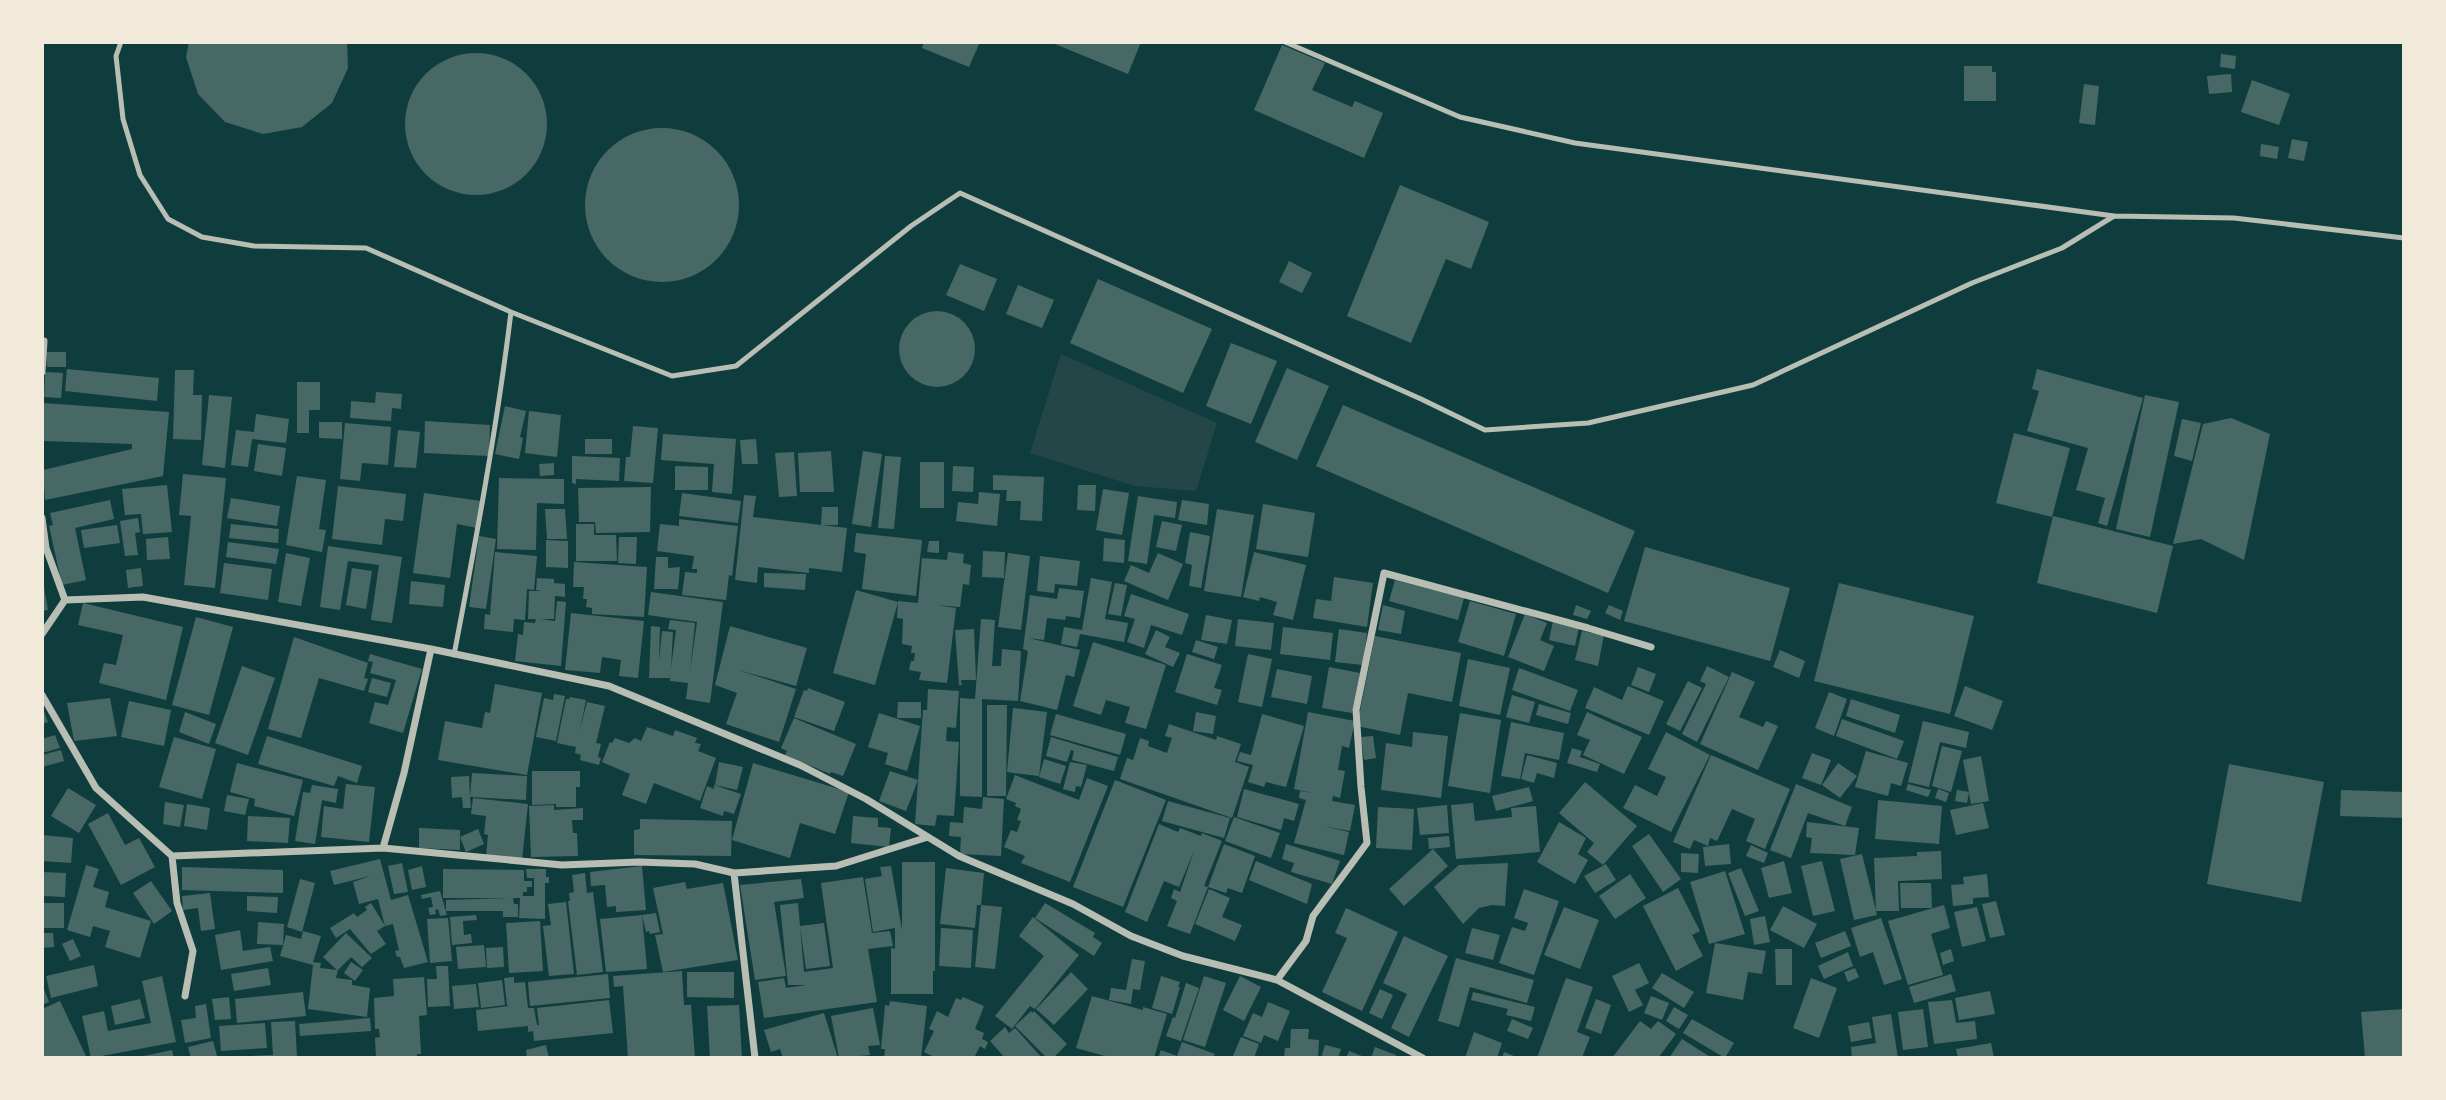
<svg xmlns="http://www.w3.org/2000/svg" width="2446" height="1100" viewBox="0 0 2446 1100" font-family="'DM Sans',sans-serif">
  <rect width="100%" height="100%" fill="#0f3d3e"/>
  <path fill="#244646" d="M 1061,354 L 1217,423 L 1196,491 L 1135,486 L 1030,453 Z"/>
  <path fill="#486865" d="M 189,42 L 347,42 L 348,68 L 332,103 L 302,127 L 263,134 L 225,122 L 198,94 L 186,57 Z
    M 924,42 L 980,42 L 969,67 L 922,48 Z
    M 1050,42 L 1141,42 L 1128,74 Z
    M 1282,45 L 1325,63 L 1312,90 L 1352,107 L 1355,101 L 1383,113 L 1364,158 L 1254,110 Z
    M405 124a71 71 0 1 1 142 0a71 71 0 1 1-142 0Z
    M 2221,54 L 2236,56 L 2235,69 L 2220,67 Z
    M 1964,66 L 1992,66 L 1992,72 L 1996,72 L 1996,101 L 1964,101 Z
    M 2231,74 L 2232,92 L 2209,94 L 2207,76 Z
    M 2252,80 L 2290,94 L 2279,125 L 2241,112 Z
    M 2084,84 L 2099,86 L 2095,125 L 2079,123 Z
    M585 205a77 77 0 1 1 154 0a77 77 0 1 1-154 0Z
    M 2292,139 L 2308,142 L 2304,161 L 2288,158 Z
    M 2261,144 L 2279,147 L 2277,159 L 2260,156 Z
    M 1400,185 L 1489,222 L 1471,269 L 1446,259 L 1411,343 L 1347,316 Z
    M 1289,261 L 1312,273 L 1302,293 L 1279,282 Z
    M 960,264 L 997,279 L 984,311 L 946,295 Z
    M 1098,279 L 1212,329 L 1183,393 L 1070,343 Z
    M 1018,285 L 1054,300 L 1042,328 L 1006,314 Z
    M899 349a38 38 0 1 1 76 0a38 38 0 1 1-76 0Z
    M 1231,343 L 1277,361 L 1251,424 L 1206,406 Z
    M 46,352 L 66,352 L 66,367 L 47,367 Z
    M 1287,368 L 1329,386 L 1297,460 L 1255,442 Z
    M 67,369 L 159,378 L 157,401 L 65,391 Z
    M 2037,369 L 2143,398 L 2107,526 L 2098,523 L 2105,498 L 2076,490 L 2088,448 L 2027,431 L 2039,391 L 2032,389 Z
    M 175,370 L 194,370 L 193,395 L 202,395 L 201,440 L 173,439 Z
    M 45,372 L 63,373 L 61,398 L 44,397 Z
    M 297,382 L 320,382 L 320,410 L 309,410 L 309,433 L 297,433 Z
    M 376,392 L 402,394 L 401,409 L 392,408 L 391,421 L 350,418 L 351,401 L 375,403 Z
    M 209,395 L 232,397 L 225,468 L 202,465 Z
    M 2145,395 L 2179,402 L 2150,537 L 2116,529 Z
    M 44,403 L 169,412 L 163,476 L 45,500 L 43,470 L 132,449 L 132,444 L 44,441 Z
    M 1343,405 L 1635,531 L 1608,593 L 1316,466 Z
    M 505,406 L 526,411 L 520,437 L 523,438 L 519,459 L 495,454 Z
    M 529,411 L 561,415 L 557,457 L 525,453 Z
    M 256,414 L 289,419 L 286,443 L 252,439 L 248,467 L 231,465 L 236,430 L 254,432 Z
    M 2231,418 L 2270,434 L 2244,560 L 2201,539 L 2173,544 L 2203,424 Z
    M 2182,419 L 2201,423 L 2192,461 L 2174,456 Z
    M 425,421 L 490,425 L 489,456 L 424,453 Z
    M 319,422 L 342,422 L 342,439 L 319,438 Z
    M 345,423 L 391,427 L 388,465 L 362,463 L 360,481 L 340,479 Z
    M 633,426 L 658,428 L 653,483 L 624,481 L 626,457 L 630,457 Z
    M 398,430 L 420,432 L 416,468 L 394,467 Z
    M 2014,433 L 2070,448 L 2052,517 L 1996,503 Z
    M 663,434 L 736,439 L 732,494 L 712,492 L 714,464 L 661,460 Z
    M 585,439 L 612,439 L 612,454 L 585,454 Z
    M 756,439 L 758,464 L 742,464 L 740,440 Z
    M 258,444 L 286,448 L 282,476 L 254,471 Z
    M 831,451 L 834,492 L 800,492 L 798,453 Z
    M 863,451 L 882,454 L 871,527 L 852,524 Z
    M 794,452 L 797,496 L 779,497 L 775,453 Z
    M 572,456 L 620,458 L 619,481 L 576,479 L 576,484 L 572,483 Z
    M 885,456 L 901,457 L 894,529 L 878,528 Z
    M 920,462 L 944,462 L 944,508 L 920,508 Z
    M 554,463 L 554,475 L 540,476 L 539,464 Z
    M 675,466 L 708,467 L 708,490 L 675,490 Z
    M 953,466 L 974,467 L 973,492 L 952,491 Z
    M 183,474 L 226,478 L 215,588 L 184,585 L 191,516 L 179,515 Z
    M 993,475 L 1044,477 L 1042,521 L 1020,520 L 1021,501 L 1006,501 L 1007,490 L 993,490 Z
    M 297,476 L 326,480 L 319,529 L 326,530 L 322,552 L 286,545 Z
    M 499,478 L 564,479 L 564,504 L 537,503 L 536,550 L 497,549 Z
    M 167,485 L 172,532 L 143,534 L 141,514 L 125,515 L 122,489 Z
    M 1078,485 L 1096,485 L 1095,511 L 1077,510 Z
    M 338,486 L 406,494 L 403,521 L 385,519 L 382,545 L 332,539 Z
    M 651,487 L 650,532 L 596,533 L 595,522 L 579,522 L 578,488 Z
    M 1103,489 L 1129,493 L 1122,535 L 1096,530 Z
    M 979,492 L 1000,494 L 997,526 L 956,521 L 958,502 L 978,504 Z
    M 424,493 L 481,501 L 477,528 L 457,524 L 450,578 L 413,573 Z
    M 682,493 L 741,501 L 738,523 L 679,516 Z
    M 744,495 L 756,496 L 753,517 L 847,528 L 842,572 L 809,568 L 809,573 L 758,567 L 757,583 L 735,580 Z
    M 1138,496 L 1177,502 L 1175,518 L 1154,515 L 1147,564 L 1128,561 Z
    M 231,498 L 280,506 L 277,526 L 227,518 Z
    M 110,500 L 114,519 L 75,528 L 86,580 L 62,585 L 49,526 L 53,525 L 50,513 Z
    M 1182,500 L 1209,504 L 1207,525 L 1178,520 Z
    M 1263,504 L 1315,513 L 1308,557 L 1256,549 Z
    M 822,507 L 838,507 L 838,525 L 821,525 Z
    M 545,509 L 565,509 L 567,539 L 547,539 Z
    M 1217,509 L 1254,515 L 1241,597 L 1204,591 Z
    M 2053,516 L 2173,546 L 2157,613 L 2037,583 Z
    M 138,518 L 140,532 L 135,533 L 138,555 L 125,556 L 120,521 Z
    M 679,519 L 738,526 L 732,576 L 729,575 L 726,600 L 682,595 L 685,572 L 697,573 L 697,569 L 692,569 L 694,556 L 657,551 L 660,524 L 679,526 Z
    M 1162,521 L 1182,525 L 1176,551 L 1156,547 Z
    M 231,524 L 279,529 L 278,543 L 229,538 Z
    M 576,524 L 594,524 L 594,535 L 616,535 L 617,561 L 576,561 Z
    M 117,525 L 120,543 L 84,548 L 81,530 Z
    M 1190,532 L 1210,536 L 1201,588 L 1189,586 L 1192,565 L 1185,563 Z
    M 856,533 L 922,540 L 916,596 L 862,589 L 866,554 L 854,552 Z
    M 479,536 L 496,539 L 486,609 L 469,607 Z
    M 168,537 L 170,559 L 147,560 L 146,539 Z
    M 619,537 L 637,537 L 636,564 L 618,563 Z
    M 1104,538 L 1125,540 L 1124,563 L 1103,561 Z
    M 546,540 L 568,541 L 568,568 L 546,567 Z
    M 929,541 L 939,541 L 939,553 L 927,552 Z
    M 228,542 L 279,549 L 276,564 L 226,557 Z
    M 328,546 L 402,557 L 392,623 L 371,620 L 379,565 L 348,561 L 340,610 L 320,607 Z
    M 1645,547 L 1790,588 L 1770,661 L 1624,621 Z
    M 983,551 L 1005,552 L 1004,578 L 982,577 Z
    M 495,552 L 537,556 L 534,590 L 527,589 L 525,620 L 514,619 L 513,632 L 484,629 L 485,614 L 490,615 Z
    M 948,552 L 964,554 L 963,563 L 971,565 L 969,585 L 963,584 L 960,607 L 936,605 L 956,608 L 947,683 L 919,680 L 921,672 L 909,670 L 911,661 L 914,661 L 915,653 L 911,653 L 912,646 L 902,644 L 903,619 L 897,618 L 898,601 L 918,603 L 922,558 L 947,560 Z
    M 1254,552 L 1306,565 L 1293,620 L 1273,615 L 1277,602 L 1260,597 L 1259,601 L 1243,597 Z
    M 286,553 L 310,558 L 301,606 L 278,602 Z
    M 1008,553 L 1030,556 L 1021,630 L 998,627 Z
    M 1158,553 L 1183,564 L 1168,600 L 1124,581 L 1131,565 L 1149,573 Z
    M 1040,556 L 1080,561 L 1077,586 L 1055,584 L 1054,593 L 1037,591 Z
    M 656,557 L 668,557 L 668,568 L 680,567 L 678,589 L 654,589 Z
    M 574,562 L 647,567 L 644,617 L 592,614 L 592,608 L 586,607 L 587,599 L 583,599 L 584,587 L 573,587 Z
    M 224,563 L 272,569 L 268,600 L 220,593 Z
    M 141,568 L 143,586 L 128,588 L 126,570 Z
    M 352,568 L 372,571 L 366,609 L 346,605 Z
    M 764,573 L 806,574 L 805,590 L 764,587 Z
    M 42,576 L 48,610 L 42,611 Z
    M 1334,577 L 1373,583 L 1367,627 L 1313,618 L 1316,599 L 1331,601 Z
    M 537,578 L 554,579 L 554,583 L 565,584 L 565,597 L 555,596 L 554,619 L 540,619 L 555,621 L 557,601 L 566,602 L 561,666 L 515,661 L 518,634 L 523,635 L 524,622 L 535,623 L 536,619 L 528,619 L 529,591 L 542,591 L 536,590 Z
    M 1091,578 L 1112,582 L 1105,619 L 1128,623 L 1124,642 L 1080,634 L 1077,647 L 1061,644 L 1064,627 L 1082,630 Z
    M 1395,580 L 1464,598 L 1458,620 L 1389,601 Z
    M 411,581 L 445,585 L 443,607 L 409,604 Z
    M 1115,583 L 1127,585 L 1121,616 L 1108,614 Z
    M 1839,583 L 1974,616 L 1950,714 L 1814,681 Z
    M 1059,588 L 1084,591 L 1080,618 L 1066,616 L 1065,620 L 1047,618 L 1044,640 L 1028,638 L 1080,650 L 1074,677 L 1066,675 L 1057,710 L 1020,701 L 1028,651 L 1023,649 L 1030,595 L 1057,599 Z
    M 856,590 L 898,602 L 875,685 L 833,673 Z
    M 651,592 L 723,602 L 710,703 L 686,699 L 688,683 L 670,681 L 670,678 L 649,678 L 651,626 L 660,627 L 659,662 L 662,631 L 673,632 L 671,668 L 676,630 L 668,629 L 670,620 L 695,623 L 690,671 L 697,622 L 648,615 Z
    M 1131,594 L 1189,614 L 1182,635 L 1151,625 L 1144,648 L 1127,642 L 1135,619 L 1124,616 Z
    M 1470,601 L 1516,614 L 1504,656 L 1458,642 Z
    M 83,603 L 183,627 L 166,700 L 99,683 L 104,663 L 116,665 L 123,635 L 78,625 Z
    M 1383,605 L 1405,611 L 1401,634 L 1378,630 Z
    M 1576,605 L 1591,611 L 1587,619 L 1573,615 Z
    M 1609,605 L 1623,611 L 1620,620 L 1605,613 Z
    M 571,613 L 644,621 L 638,678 L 619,676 L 621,660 L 602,657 L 600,673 L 565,670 Z
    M 1525,614 L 1547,623 L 1540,640 L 1554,646 L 1544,671 L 1508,657 Z
    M 1206,615 L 1232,620 L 1227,644 L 1201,640 Z
    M 196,617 L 233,627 L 209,715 L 172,705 Z
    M 981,619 L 995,620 L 992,666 L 1001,666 L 1002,649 L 1021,651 L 1018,701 L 982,699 L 982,797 L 960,796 L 960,698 L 975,699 Z
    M 1238,619 L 1274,623 L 1271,650 L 1235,646 Z
    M 1553,621 L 1579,627 L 1575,646 L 1549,640 Z
    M 730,626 L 807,648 L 796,686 L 738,670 L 796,689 L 779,742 L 726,724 L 737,693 L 715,685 Z
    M 1283,627 L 1333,633 L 1330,660 L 1280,654 Z
    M 974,629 L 976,680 L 961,680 L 962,685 L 959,685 L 955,630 Z
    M 1339,629 L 1367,633 L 1363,665 L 1335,662 Z
    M 1156,630 L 1170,637 L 1165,647 L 1180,653 L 1173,667 L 1145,654 Z
    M 1582,631 L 1604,635 L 1598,666 L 1575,660 Z
    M 1375,636 L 1461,653 L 1452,702 L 1408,693 L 1400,735 L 1357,726 Z
    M 294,637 L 368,663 L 364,678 L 368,679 L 364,691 L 319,678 L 301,738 L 268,729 Z
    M 1196,640 L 1218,647 L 1214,659 L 1192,652 Z
    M 1093,642 L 1166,665 L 1146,729 L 1125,723 L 1130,707 L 1106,700 L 1101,715 L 1073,706 Z
    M 1780,650 L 1805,661 L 1799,678 L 1773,667 Z
    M 370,654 L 422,669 L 403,733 L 369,723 L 375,702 L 388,705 L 396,680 L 370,673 L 373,662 L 368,661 Z
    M 1187,654 L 1222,665 L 1214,688 L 1222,690 L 1217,705 L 1175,692 Z
    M 1248,654 L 1272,659 L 1262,707 L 1238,702 Z
    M 1468,659 L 1510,668 L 1500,715 L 1459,706 Z
    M 242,666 L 275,678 L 248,755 L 215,743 Z
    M 1707,666 L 1729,677 L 1697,742 L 1682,734 L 1706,684 L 1700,681 Z
    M 1329,667 L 1360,673 L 1352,713 L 1322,708 Z
    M 1638,667 L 1656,674 L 1649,692 L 1631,685 Z
    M 1519,668 L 1578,690 L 1570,711 L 1512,690 Z
    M 1277,669 L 1312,676 L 1307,704 L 1271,697 Z
    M 1732,672 L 1755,682 L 1739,717 L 1763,727 L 1766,721 L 1778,726 L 1758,770 L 1700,744 Z
    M 372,678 L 391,683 L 387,697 L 368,692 Z
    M 1688,681 L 1702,688 L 1680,731 L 1666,724 Z
    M 495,684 L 542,693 L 527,775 L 438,760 L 445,721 L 482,728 L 485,712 L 490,713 Z
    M 1628,686 L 1664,701 L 1649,735 L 1585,708 L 1594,687 L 1622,700 Z
    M 1965,686 L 2003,701 L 1992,730 L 1954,716 Z
    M 808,688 L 845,702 L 834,731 L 794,717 L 804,690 L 807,691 Z
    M 928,689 L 959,691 L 956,728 L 947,727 L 946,741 L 959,742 L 954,816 L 937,815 L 935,826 L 915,824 L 923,710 L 927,710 Z
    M 1829,692 L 1847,699 L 1834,736 L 1815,728 Z
    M 554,694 L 565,696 L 556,741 L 536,737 L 544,698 L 553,700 Z
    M 1512,695 L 1535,702 L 1529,723 L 1506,717 Z
    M 570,697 L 586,700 L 580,730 L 587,702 L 605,706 L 596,743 L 601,744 L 598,757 L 601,758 L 599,765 L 580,760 L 581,755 L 575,753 L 576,747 L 557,743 L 566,699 L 569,699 Z
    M 110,698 L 117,736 L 74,741 L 67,703 Z
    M 1851,699 L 1900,715 L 1895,733 L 1846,716 Z
    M 129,701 L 171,710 L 164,746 L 121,737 Z
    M 898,702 L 921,702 L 921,718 L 897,718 Z
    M 1539,704 L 1571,713 L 1568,724 L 1536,715 Z
    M 987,705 L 1007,705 L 1006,796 L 987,796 Z
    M 42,707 L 48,722 L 42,724 Z
    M 1013,708 L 1047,712 L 1039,776 L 1007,772 Z
    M 185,712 L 216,724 L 209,744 L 179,732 Z
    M 1196,712 L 1216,716 L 1213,734 L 1193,731 Z
    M 1308,712 L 1355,721 L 1349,748 L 1342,746 L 1338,770 L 1345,771 L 1340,798 L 1333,796 L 1332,801 L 1355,805 L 1350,831 L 1322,826 L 1349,832 L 1344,855 L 1294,843 L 1306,800 L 1299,798 L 1300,791 L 1313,793 L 1294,789 Z
    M 1587,712 L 1642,737 L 1624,774 L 1583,755 L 1590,740 L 1577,735 Z
    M 879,713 L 920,726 L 907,771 L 885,764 L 888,753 L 868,747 Z
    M 1460,713 L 1501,720 L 1490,793 L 1448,786 Z
    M 1056,714 L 1126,734 L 1120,755 L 1050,735 Z
    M 1262,714 L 1304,726 L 1286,787 L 1266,782 L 1264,787 L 1248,782 L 1253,765 L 1237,761 L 1240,752 L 1251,755 Z
    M 794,718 L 856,744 L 843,776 L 831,772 L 830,774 L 785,755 L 787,751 L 781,748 Z
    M 1842,719 L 1904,741 L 1897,759 L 1836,736 Z
    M 1923,721 L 1969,732 L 1966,748 L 1940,742 L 1929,787 L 1908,782 Z
    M 1511,722 L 1564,733 L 1559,760 L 1525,753 L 1520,779 L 1501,776 Z
    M 1169,724 L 1216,740 L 1217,736 L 1241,744 L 1235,762 L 1249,767 L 1232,818 L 1120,779 L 1127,758 L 1133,760 L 1140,738 L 1149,741 L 1148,746 L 1167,753 L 1172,738 L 1165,736 Z
    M 647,727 L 673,736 L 675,730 L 697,738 L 695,743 L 701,744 L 698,751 L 716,758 L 700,801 L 654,783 L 646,804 L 622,795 L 630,774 L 602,762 L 610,742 L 612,743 L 615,738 L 629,743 L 635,738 L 641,741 Z
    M 1413,732 L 1448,736 L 1441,798 L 1381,790 L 1386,743 L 1412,747 Z
    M 1666,732 L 1710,755 L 1671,832 L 1623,808 L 1635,785 L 1657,796 L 1666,777 L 1648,769 Z
    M 55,735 L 60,748 L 42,753 L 42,739 Z
    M 267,736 L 362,766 L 357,783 L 338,776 L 334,786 L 258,764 Z
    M 1373,736 L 1376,758 L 1364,760 L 1361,737 Z
    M 174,737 L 216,749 L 202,799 L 159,787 Z
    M 1051,737 L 1118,757 L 1114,771 L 1072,760 L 1074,751 L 1071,750 L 1067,762 L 1046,756 Z
    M 1942,746 L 1962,751 L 1951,792 L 1932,786 Z
    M 1572,748 L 1582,751 L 1580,757 L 1600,764 L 1597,772 L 1567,763 Z
    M 61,750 L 64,761 L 42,767 L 42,755 Z
    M 1866,751 L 1908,763 L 1901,786 L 1891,783 L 1888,796 L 1855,787 Z
    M 1812,753 L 1831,760 L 1821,785 L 1802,778 Z
    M 1527,755 L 1557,763 L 1554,778 L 1537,773 L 1534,783 L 1521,779 Z
    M 1711,755 L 1790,789 L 1765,849 L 1746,841 L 1755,819 L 1732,809 L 1717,841 L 1710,838 L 1708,846 L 1694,840 L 1690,849 L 1673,842 Z
    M 1981,756 L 1989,801 L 1971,804 L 1963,760 Z
    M 1044,759 L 1066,766 L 1060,784 L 1039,777 Z
    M 719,762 L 743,767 L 737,790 L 715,785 Z
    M 1070,762 L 1087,765 L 1081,787 L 1076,786 L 1075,792 L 1063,789 Z
    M 237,763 L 303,780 L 294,816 L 254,806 L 255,799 L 230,792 Z
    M 753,763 L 849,792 L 835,834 L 800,823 L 790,858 L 732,840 Z
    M 1838,763 L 1857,776 L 1840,798 L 1822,785 Z
    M 2229,764 L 2324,782 L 2301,902 L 2207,884 Z
    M 532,771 L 580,771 L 580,787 L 576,787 L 576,807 L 556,807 L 556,804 L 532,805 Z
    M 890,771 L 918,780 L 906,811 L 879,801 Z
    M 472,773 L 527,776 L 526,800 L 470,797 Z
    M 1015,775 L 1079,800 L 1087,778 L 1108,786 L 1070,882 L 1021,863 L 1025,856 L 1004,847 L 1011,830 L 1017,832 L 1021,821 L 1017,820 L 1021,809 L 1015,806 L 1016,803 L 1006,799 Z
    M 469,776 L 470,797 L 468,797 L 470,797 L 471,808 L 463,808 L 462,797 L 452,798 L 451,777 Z
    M 1115,780 L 1166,800 L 1123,907 L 1073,887 Z
    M 1585,782 L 1637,826 L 1603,865 L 1587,852 L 1594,843 L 1559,813 Z
    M 346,784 L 375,787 L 369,842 L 321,837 L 324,806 L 343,809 Z
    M 1796,784 L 1852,807 L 1845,826 L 1808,813 L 1791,858 L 1770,850 Z
    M 1908,784 L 1931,790 L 1928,797 L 1906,790 Z
    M 312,785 L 338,789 L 336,803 L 322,800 L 315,844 L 295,841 L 303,792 L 310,793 Z
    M 714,785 L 741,794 L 734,814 L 724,811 L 723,816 L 700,808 L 707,786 L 714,789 Z
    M 1529,787 L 1533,801 L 1496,811 L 1492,796 Z
    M 68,788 L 96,805 L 79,833 L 51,816 Z
    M 1244,789 L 1299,804 L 1294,821 L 1284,818 L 1281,830 L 1237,817 Z
    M 1938,789 L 1949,793 L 1946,802 L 1935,798 Z
    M 1957,790 L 1969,792 L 1967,803 L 1955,801 Z
    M 2341,790 L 2404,792 L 2404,818 L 2340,816 Z
    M 227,795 L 249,799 L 245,815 L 224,811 Z
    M 983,797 L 1004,799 L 1001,856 L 960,854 L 961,837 L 949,836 L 950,822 L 963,823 L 964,807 L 982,809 Z
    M 473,798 L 528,804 L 522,860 L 486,856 L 488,835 L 484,834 L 486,816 L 471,814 Z
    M 1878,800 L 1942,806 L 1939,844 L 1875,839 Z
    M 1168,801 L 1230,818 L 1224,838 L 1162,821 Z
    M 165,802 L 184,805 L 180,827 L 163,824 Z
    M 1473,803 L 1475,821 L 1512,817 L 1511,808 L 1536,806 L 1540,852 L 1456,859 L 1451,805 Z
    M 1983,803 L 1989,828 L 1956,835 L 1950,810 Z
    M 187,804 L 210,808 L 207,830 L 184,826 Z
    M 554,805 L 554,810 L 583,808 L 583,820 L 572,820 L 573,833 L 577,833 L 578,856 L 531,857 L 529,806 Z
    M 1447,805 L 1449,833 L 1420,835 L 1417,808 Z
    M 1378,807 L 1414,809 L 1412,850 L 1376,848 Z
    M 108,813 L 125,845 L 139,838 L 155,867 L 121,885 L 88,824 Z
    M 248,816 L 290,818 L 288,843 L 247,841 Z
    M 853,816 L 878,818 L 878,827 L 891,828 L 889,847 L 851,843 Z
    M 1234,817 L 1280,833 L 1271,858 L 1225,841 Z
    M 640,819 L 732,821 L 731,856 L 634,855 L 634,830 L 640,829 Z
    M 1559,822 L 1586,838 L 1578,854 L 1588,860 L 1575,884 L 1537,862 Z
    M 1807,822 L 1859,828 L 1855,855 L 1810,853 L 1812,838 L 1806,837 Z
    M 1159,824 L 1178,832 L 1180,828 L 1201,836 L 1202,833 L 1222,841 L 1204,886 L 1208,887 L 1190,934 L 1167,926 L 1177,901 L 1171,898 L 1174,889 L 1180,892 L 1194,851 L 1179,887 L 1164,881 L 1147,922 L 1125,912 Z
    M 419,828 L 460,830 L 460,837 L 478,829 L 484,844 L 466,852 L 460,837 L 460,850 L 419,848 Z
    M 1649,834 L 1681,879 L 1663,892 L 1632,846 Z
    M 42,835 L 73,838 L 71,863 L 42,861 Z
    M 1449,836 L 1450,847 L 1429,849 L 1428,838 Z
    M 1224,844 L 1255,856 L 1242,893 L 1228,888 L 1226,893 L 1208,887 Z
    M 1286,844 L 1340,861 L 1332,884 L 1291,872 L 1294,863 L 1282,859 Z
    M 1729,844 L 1731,864 L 1705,866 L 1703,847 Z
    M 1751,845 L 1768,853 L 1764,863 L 1746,856 Z
    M 1433,849 L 1448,866 L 1404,906 L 1389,889 Z
    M 1941,851 L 1942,879 L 1898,881 L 1899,911 L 1876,911 L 1874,858 L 1917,856 L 1917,852 Z
    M 1681,853 L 1699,854 L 1698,873 L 1681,872 Z
    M 1862,854 L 1877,915 L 1854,920 L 1840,859 Z
    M 380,859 L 391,900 L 408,895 L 428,962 L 404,968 L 400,957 L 397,957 L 395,951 L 399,950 L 393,924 L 385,926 L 378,899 L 359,904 L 353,882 L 370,876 L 334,885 L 330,871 Z
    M 1256,861 L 1312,884 L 1307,904 L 1249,880 Z
    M 1784,861 L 1792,893 L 1769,898 L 1761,868 Z
    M 1822,861 L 1835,911 L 1813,916 L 1801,866 Z
    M 902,862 L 935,862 L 935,971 L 933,971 L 933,994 L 891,994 L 891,948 L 895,949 L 895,928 L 873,932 L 865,879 L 882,876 L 880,867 L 891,866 L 902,930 Z
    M 402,863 L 408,892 L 394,894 L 388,866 Z
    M 1508,863 L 1505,906 L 1492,905 L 1479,908 L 1463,924 L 1434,887 L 1459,865 Z
    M 1606,864 L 1616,880 L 1595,893 L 1584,876 Z
    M 86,865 L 99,869 L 93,887 L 109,892 L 105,907 L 151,921 L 140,958 L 105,947 L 110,931 L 93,926 L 90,937 L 67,930 Z
    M 422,866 L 426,887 L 412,890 L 408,870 Z
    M 642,866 L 646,910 L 616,912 L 616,906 L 607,907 L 605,885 L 591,886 L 590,872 Z
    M 182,867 L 283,870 L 283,893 L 182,890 Z
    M 946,868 L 984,873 L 981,905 L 977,905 L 975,928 L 940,924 Z
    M 1741,868 L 1759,911 L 1745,916 L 1728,873 Z
    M 443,869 L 524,870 L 524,881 L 532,881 L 532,887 L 527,887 L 527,892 L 523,892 L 523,896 L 534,896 L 534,878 L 527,878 L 526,869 L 546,869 L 546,877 L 549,877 L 549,883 L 545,883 L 545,919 L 519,918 L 520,898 L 513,898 L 514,904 L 518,904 L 518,917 L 503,917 L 503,911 L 446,911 L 446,900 L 510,898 L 443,898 Z
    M 1725,871 L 1745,934 L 1709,944 L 1690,882 Z
    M 42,872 L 66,873 L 65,897 L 42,896 Z
    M 585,873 L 587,893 L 593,892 L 603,972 L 577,975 L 568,901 L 570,901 L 569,893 L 574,892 L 572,875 Z
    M 1630,874 L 1646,898 L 1615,919 L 1599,896 Z
    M 1987,874 L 1989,897 L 1973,898 L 1973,904 L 1953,906 L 1951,885 L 1964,884 L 1963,877 Z
    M 863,877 L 872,933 L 890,931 L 893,946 L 868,949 L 877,1002 L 764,1018 L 758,982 L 784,978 L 786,988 L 806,985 L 788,985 L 780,905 L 798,903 L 804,972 L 833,968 L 821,883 Z
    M 300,879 L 315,883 L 302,932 L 287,927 Z
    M 801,879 L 804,898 L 774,902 L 786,976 L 755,980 L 740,885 Z
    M 151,881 L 172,911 L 154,924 L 133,893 Z
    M 685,882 L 687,889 L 723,883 L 738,960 L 663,972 L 655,935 L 663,934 L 653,888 Z
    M 1900,883 L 1931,883 L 1932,908 L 1901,908 Z
    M 1678,888 L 1700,931 L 1692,935 L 1703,956 L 1676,971 L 1643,906 Z
    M 1209,889 L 1230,898 L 1222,917 L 1242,925 L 1235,941 L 1195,924 Z
    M 1524,889 L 1559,901 L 1534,975 L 1499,963 L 1512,927 L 1525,931 L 1528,923 L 1514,918 Z
    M 440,891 L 447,915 L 440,916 L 438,909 L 435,910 L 436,914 L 430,915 L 428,908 L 433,907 L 431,897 L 422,899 L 421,895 Z
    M 210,893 L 215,929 L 201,931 L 198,908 L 183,910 L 182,896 Z
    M 247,896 L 278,897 L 277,913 L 247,911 Z
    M 1996,901 L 2005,935 L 1990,938 L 1982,904 Z
    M 566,902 L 574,974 L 549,976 L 543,926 L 551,925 L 548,904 Z
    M 42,903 L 64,903 L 64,928 L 42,928 Z
    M 371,903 L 385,926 L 377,931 L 386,944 L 371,954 L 350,929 L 336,938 L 330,928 L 354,913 L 357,917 L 367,910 L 365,907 Z
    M 1045,903 L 1095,933 L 1093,937 L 1102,943 L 1094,956 L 1035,918 Z
    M 981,905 L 1002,907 L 995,969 L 975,967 Z
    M 1944,905 L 1950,928 L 1931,934 L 1943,975 L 1908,985 L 1888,921 Z
    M 1783,906 L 1817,924 L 1804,948 L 1770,930 Z
    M 1564,907 L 1599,920 L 1580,969 L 1544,955 Z
    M 1977,907 L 1986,941 L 1962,947 L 1954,912 Z
    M 1346,908 L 1398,932 L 1362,1011 L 1322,992 L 1347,938 L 1335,933 Z
    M 656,913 L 660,932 L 650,934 L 649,931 L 646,932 L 642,915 Z
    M 476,915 L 477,920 L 463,921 L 464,935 L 471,934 L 472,943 L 452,945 L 450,917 Z
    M 642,915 L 647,969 L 606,972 L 600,919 Z
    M 1765,916 L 1770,942 L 1754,945 L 1750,919 Z
    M 1033,917 L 1079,955 L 1035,1009 L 1030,1006 L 1012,1029 L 995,1016 L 1044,956 L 1019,936 Z
    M 448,918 L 452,961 L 430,963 L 427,919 Z
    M 1881,918 L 1902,979 L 1884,985 L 1873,952 L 1860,957 L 1851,928 Z
    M 540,921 L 543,971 L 509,973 L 506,923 Z
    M 258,922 L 284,924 L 283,945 L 257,944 Z
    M 824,923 L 830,966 L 806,969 L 800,926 Z
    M 941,928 L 973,930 L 971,968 L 939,966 Z
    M 1472,928 L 1500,935 L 1493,960 L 1465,953 Z
    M 240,930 L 243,951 L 270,947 L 273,961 L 221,970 L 215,935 Z
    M 303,931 L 321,936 L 313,962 L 321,963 L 320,968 L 337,970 L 323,957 L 346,933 L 372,958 L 362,967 L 351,957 L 338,970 L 336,978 L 352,980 L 352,985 L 370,988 L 367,1017 L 308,1009 L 313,965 L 280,956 L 286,935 L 301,939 Z
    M 1845,931 L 1851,946 L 1821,958 L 1815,943 Z
    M 42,933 L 53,933 L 54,947 L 42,948 Z
    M 1404,936 L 1448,956 L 1409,1037 L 1391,1028 L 1407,994 L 1383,983 Z
    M 73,939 L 81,956 L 70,961 L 62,944 Z
    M 1715,943 L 1766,951 L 1762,974 L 1748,972 L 1743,1000 L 1706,993 Z
    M 484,945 L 486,967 L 458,969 L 456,947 Z
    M 503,947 L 504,967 L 487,968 L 486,948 Z
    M 1775,949 L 1792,949 L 1792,985 L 1776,985 Z
    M 1951,949 L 1954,961 L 1943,965 L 1940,953 Z
    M 1848,952 L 1853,966 L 1824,979 L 1818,966 Z
    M 1456,958 L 1534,980 L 1527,1003 L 1470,987 L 1459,1027 L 1438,1021 Z
    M 1132,959 L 1145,961 L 1140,990 L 1133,989 L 1131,1004 L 1109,1000 L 1111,988 L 1126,990 Z
    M 351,962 L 363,970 L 355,981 L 344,973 Z
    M 1639,963 L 1649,983 L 1635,990 L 1643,1005 L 1629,1012 L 1612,976 Z
    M 94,965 L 98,986 L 51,998 L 46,976 Z
    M 436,966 L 448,966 L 450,1006 L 428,1007 L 427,979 L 437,979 Z
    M 268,968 L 271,985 L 234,991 L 231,974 Z
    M 1855,968 L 1859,977 L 1848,982 L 1844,972 Z
    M 682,971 L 684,1005 L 691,1005 L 695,1058 L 628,1058 L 623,986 L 614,987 L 613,976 Z
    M 687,972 L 734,972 L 734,998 L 687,997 Z
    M 1071,972 L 1088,989 L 1054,1025 L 1036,1009 Z
    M 1662,973 L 1694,992 L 1684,1008 L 1652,988 Z
    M 608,974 L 610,998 L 530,1006 L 528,982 Z
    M 1951,974 L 1956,991 L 1914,1003 L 1909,987 Z
    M 162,976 L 176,1042 L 91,1058 L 82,1016 L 104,1011 L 108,1031 L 151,1023 L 142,981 Z
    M 1161,976 L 1180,982 L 1178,987 L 1180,987 L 1172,1014 L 1152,1008 Z
    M 1204,976 L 1226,983 L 1205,1047 L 1183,1040 Z
    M 1240,976 L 1261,987 L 1244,1021 L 1223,1010 Z
    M 424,977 L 427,1015 L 419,1016 L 421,1054 L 417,1054 L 417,1056 L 376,1058 L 375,1038 L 380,1037 L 379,1029 L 375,1029 L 374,998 L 394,996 L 393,979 Z
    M 514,977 L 514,983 L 525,982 L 528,1008 L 534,1008 L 537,1025 L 539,1025 L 537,1008 L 609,1000 L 613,1033 L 534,1041 L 533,1031 L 528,1032 L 528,1026 L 478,1031 L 476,1010 L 509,1006 L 507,1005 L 504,978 Z
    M 1566,978 L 1593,987 L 1577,1032 L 1590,1037 L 1582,1058 L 1537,1058 Z
    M 1811,978 L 1837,988 L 1819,1038 L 1793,1028 Z
    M 502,980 L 505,1005 L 481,1008 L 478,983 Z
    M 1186,983 L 1199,988 L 1181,1041 L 1166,1036 L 1173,1017 L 1175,1018 Z
    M 42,984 L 49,1002 L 42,1005 Z
    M 476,984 L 479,1007 L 454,1009 L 452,986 Z
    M 1380,989 L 1393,995 L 1382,1019 L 1369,1013 Z
    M 1990,991 L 1995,1014 L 1959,1020 L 1955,998 Z
    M 303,992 L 306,1016 L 237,1023 L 235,999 Z
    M 1473,992 L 1535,1007 L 1531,1021 L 1506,1015 L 1508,1009 L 1471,1000 Z
    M 1092,996 L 1143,1010 L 1143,1007 L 1167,1014 L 1154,1058 L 1112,1058 L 1076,1048 Z
    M 1651,996 L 1669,1003 L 1662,1020 L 1644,1013 Z
    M 229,997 L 231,1019 L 215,1020 L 212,999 Z
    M 963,997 L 984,1006 L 975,1029 L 984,1033 L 982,1039 L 988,1042 L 985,1049 L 980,1046 L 974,1058 L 936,1058 L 924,1052 L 934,1031 L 929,1029 L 937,1011 L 948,1017 L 956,998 L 961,1000 Z
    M 140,999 L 145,1018 L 115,1025 L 111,1006 Z
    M 1596,999 L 1611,1005 L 1601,1034 L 1585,1028 Z
    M 1952,1000 L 1956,1023 L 1975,1021 L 1977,1039 L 1934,1044 L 1928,1002 Z
    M 60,1001 L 86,1056 L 82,1058 L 42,1058 L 42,1009 Z
    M 890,1001 L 927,1006 L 921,1058 L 884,1058 L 885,1049 L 881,1049 L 885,1005 L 889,1006 Z
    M 1268,1002 L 1290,1011 L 1278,1041 L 1264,1035 L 1261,1043 L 1243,1036 L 1253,1013 L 1262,1017 Z
    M 206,1004 L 211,1038 L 185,1043 L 181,1020 L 196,1018 L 195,1006 Z
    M 739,1005 L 742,1058 L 710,1058 L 707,1006 Z
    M 1674,1007 L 1688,1015 L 1679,1029 L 1666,1021 Z
    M 873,1008 L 880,1045 L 868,1046 L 870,1055 L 839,1058 L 831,1016 Z
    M 1923,1009 L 1928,1047 L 1903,1050 L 1898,1012 Z
    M 2404,1009 L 2404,1058 L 2365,1058 L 2361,1012 Z
    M 1031,1011 L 1033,1013 L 1034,1011 L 1067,1044 L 1053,1058 L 1047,1058 L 1015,1026 Z
    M 824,1013 L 838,1058 L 783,1058 L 780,1049 L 771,1052 L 764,1030 Z
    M 1891,1014 L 1898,1058 L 1852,1058 L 1851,1047 L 1876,1043 L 1872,1017 Z
    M 370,1018 L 371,1031 L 300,1036 L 299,1024 Z
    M 1512,1019 L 1533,1028 L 1528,1039 L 1507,1031 Z
    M 1692,1019 L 1734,1043 L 1725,1058 L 1683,1033 Z
    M 295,1021 L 297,1058 L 251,1058 L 251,1056 L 273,1055 L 271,1022 Z
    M 1640,1021 L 1651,1029 L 1658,1021 L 1676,1034 L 1658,1058 L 1612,1058 Z
    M 1869,1022 L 1872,1038 L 1851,1042 L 1848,1026 Z
    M 265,1023 L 267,1048 L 221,1051 L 219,1026 Z
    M 1005,1027 L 1009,1033 L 1015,1028 L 1042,1058 L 1005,1058 L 990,1041 Z
    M 1291,1029 L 1309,1029 L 1308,1039 L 1319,1040 L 1318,1058 L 1284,1058 L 1285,1048 L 1290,1048 Z
    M 1474,1032 L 1502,1043 L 1497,1058 L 1465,1058 Z
    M 1241,1037 L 1259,1044 L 1254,1058 L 1232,1058 Z
    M 1682,1039 L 1712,1058 L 1669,1058 Z
    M 213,1041 L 217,1056 L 191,1058 L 188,1047 Z
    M 1182,1042 L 1215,1054 L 1213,1058 L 1158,1058 L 1161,1050 L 1177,1056 Z
    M 1991,1043 L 1994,1058 L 1958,1058 L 1956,1049 Z
    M 546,1045 L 549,1058 L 527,1058 L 526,1050 Z
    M 1325,1045 L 1341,1049 L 1338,1058 L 1321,1058 Z
    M 1375,1047 L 1396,1055 L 1395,1058 L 1371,1058 Z
    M 172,1050 L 174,1058 L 139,1058 L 139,1057 Z
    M 1349,1051 L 1367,1058 L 1346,1058 Z
    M 1504,1052 L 1519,1058 L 1502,1058 Z"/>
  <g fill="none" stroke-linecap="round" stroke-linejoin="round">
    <path stroke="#b8beb3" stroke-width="5" d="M 121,42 L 116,56 L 123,119 L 140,175 L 168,219 L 202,237 L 254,246 L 366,248 L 511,312 C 497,427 476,540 454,655
      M 1285,42 L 1460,117 L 1575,143 L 2114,216 L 2234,218 L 2404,238
      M 511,312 L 672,376 L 736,366 L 911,226 L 960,193 L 1421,399 L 1485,430 L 1588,423 L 1753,385 L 1972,283 L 2062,248 L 2114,216"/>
    <path stroke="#b8beb3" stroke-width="7" d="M 42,372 L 44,341
      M 42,518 L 46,548 L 65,600
      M 42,634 L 65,600 L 143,597 L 431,649 L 609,686 L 800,765 L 866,799 L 959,856 L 1073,904 L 1131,936 L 1183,956 L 1277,980 L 1423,1058
      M 42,695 L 96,788 L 172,856 L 177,903 L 193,951 L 185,996
      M 383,848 L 404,773 L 431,649
      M 172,856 L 383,848 L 562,865 L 639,862 L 695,864 L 734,873 L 836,866 L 928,837
      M 734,873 L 755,1058
      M 1277,980 L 1306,941 L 1313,916 L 1367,843 L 1361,787 L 1356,710 L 1384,573 L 1588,628 L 1651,647"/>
  </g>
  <rect width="2446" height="1100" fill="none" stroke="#f1e9da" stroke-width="88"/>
</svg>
